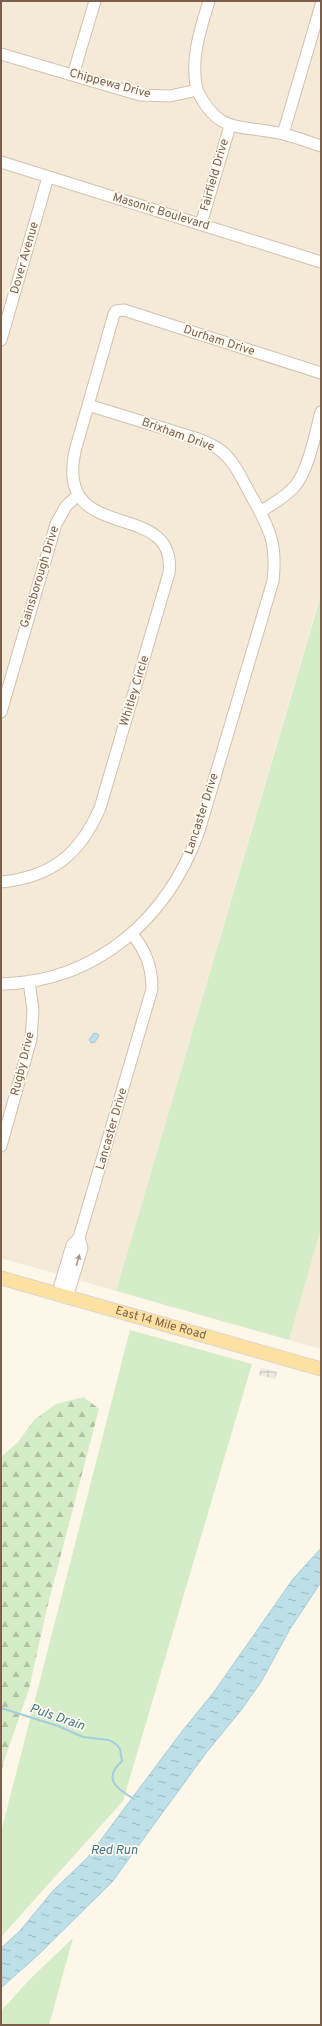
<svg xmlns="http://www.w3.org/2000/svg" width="322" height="2026" viewBox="0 0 322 2026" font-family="Overpass,sans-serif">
  <defs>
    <pattern id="industrial-grid" width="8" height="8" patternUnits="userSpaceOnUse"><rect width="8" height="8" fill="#efe9e3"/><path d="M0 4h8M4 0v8" fill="none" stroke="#c7c0ba"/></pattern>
    <pattern id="forest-firs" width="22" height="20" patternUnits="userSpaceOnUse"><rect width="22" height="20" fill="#d4ecc7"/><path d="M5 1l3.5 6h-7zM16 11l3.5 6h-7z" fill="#b1c2a4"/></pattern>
    <pattern id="water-ripples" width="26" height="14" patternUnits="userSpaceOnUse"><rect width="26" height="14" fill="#bddfe8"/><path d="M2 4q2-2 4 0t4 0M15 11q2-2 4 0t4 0" fill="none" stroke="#9fb8be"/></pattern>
  </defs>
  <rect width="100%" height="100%" fill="#fdf7ea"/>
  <path fill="#f5ead8" d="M 1,1 L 321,1 L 321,593 L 116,1291 L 1,1258 Z
    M 321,1229 L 321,1349 L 289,1340 Z"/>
  <path fill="url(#industrial-grid)" d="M 261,1368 L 277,1372 L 275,1379 L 259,1375 Z"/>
  <path fill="#d4ecc7" d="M 321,595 L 321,1229 L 289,1340 L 116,1291 Z
    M 130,1330 L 252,1364 L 123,1801 L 1,1937 L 1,1832 Z
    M 73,1938 L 49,2025 L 1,2025 L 1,2011 L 30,1979 Z"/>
  <path fill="url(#forest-firs)" d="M 84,1397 L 99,1409 L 47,1608 L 29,1689 L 4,1761 L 1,1776 L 1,1457 L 18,1442 L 34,1420 L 56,1404 Z"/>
  <path fill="url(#water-ripples)" stroke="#a3cedb" d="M 94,1033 L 98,1034 L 99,1036 L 95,1042 L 91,1043 L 89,1040 Z
    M 321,1548 L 321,1582 L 290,1629 L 261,1682 L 242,1709 L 206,1753 L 112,1882 L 38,1955 L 1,1988 L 1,1948 L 19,1932 L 52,1892 L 88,1857 L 183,1730 L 214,1692 L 293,1579 Z"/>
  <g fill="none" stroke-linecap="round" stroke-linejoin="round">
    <path stroke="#a3cedb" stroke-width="2" d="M 1,1708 L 58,1726 L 83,1737 L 109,1740 L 116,1744 L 120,1749 L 122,1761 C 102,1779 117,1789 134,1799"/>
    <defs>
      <path id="minor" d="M 1,54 L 140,95 L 170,96 L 197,90 C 217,131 234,125 273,132 C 289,134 305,141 321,146
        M 73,75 L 95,1
        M 197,90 C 190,59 200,31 209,1
        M 283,134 L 321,5
        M 1,162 L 321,262
        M 201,224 L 230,126
        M 1,340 L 48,177
        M 260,512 C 272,504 286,497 295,486 C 309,469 315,434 321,412
        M 1,712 L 56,524 L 66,506 L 78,495
        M 1,882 C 52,877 80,854 100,808 L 169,573 C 178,497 54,547 75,451 L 114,314 L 116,311 L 124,310 L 321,373
        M 1,984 C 97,982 168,918 199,831 L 273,581 C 277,546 271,531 254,501 C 244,484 236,462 220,450 C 205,439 184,435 166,429 C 140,421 114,413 88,405
        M 1,1146 L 31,1039 L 33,1010 L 29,981
        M 79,1238 L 152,989 C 152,967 146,951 132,934
        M 57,1295 L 72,1245 L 79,1238 L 82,1248 L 67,1298"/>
      <g id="major">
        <path id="s1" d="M 1,1278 L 321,1369"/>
      </g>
    </defs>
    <use href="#minor" stroke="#d1c0ae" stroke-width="13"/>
    <use href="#major" stroke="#dcd5d0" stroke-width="15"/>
    <use href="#minor" stroke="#fff" stroke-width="11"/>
    <use href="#major" stroke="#fde1a2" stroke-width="13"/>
  </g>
  <defs><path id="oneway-solid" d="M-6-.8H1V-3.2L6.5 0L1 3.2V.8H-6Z"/></defs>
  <use fill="#a9978b" href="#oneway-solid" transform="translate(78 1260) rotate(-74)"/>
  <g text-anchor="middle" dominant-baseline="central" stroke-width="3.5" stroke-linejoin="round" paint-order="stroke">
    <g font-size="12" fill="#7a5f4c" stroke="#fffbf1">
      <text transform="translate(110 84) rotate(15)">Chippewa Drive</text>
      <text transform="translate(215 175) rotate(-74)">Fairfield Drive</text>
      <text transform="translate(161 212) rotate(17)">Masonic Boulevard</text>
      <text transform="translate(25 258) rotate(-74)">Dover Avenue</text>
      <text transform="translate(219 341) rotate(18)">Durham Drive</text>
      <text transform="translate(178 435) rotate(20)">Brixham Drive</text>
      <text transform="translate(40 577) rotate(-73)">Gainsborough Drive</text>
      <text transform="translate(135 691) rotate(-73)">Whitley Circle</text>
      <text transform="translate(202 814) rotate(-72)">Lancaster Drive</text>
      <text transform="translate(23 1064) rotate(-76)">Rugby Drive</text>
      <text transform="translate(112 1129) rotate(-74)">Lancaster Drive</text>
      <text stroke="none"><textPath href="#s1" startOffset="166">East 14 Mile Road</textPath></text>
    </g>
    <g font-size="13" font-style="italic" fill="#417687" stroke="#fffbf1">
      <text transform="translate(57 1718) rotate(19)">Puls Drain</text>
      <text x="114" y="1851">Red Run</text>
    </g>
  </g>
  <rect width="322" height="2026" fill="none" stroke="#7a5f4c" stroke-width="4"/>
</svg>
